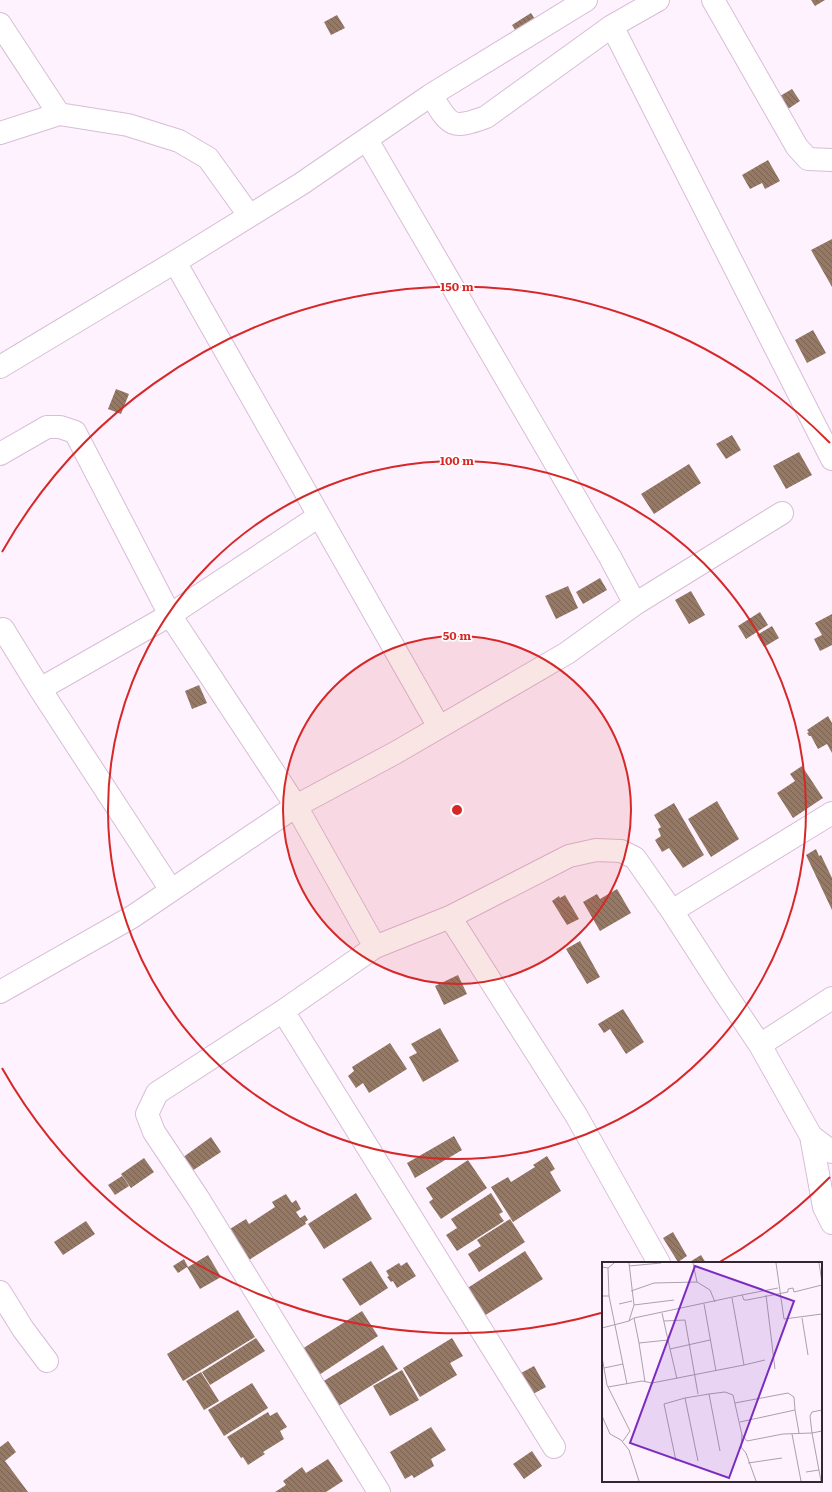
<svg xmlns="http://www.w3.org/2000/svg" width="832" height="1492" viewBox="0 0 832 1492" font-family="Literata,serif">
  <defs>
    <pattern id="building-back-hatch" width="6" height="6" patternUnits="userSpaceOnUse"><rect width="6" height="6" fill="#967965"/><path d="M-1 5l2 2M0 0l6 6M5-1l2 2" fill="none" stroke="#7b6354"/></pattern>
  </defs>
  <rect width="100%" height="100%" fill="#fdf2fd"/>
  <path fill="url(#building-back-hatch)" d="M 811,0 L 825,0 L 815,6 Z
    M 531,13 L 538,24 L 519,36 L 512,25 Z
    M 337,15 L 345,28 L 331,35 L 324,22 Z
    M 792,89 L 800,101 L 788,109 L 780,96 Z
    M 768,160 L 780,181 L 765,189 L 762,183 L 750,189 L 742,175 Z
    M 832,239 L 832,287 L 811,250 Z
    M 813,330 L 826,353 L 807,363 L 795,340 Z
    M 116,389 L 129,394 L 121,414 L 108,409 Z
    M 732,435 L 741,450 L 726,459 L 716,444 Z
    M 799,452 L 812,475 L 786,489 L 773,466 Z
    M 689,464 L 701,483 L 654,514 L 641,494 Z
    M 600,578 L 607,590 L 583,604 L 576,592 Z
    M 568,586 L 578,608 L 556,619 L 545,596 Z
    M 691,591 L 705,615 L 689,624 L 675,600 Z
    M 760,612 L 768,625 L 746,639 L 738,626 Z
    M 832,614 L 832,645 L 820,651 L 814,639 L 822,635 L 815,623 Z
    M 772,626 L 779,638 L 764,647 L 757,635 Z
    M 199,685 L 207,703 L 192,709 L 185,691 Z
    M 828,716 L 832,723 L 832,753 L 827,744 L 818,749 L 811,736 L 809,736 L 807,733 L 809,732 L 807,730 Z
    M 802,766 L 823,798 L 793,818 L 777,793 L 795,781 L 790,774 Z
    M 717,801 L 739,839 L 711,857 L 688,819 Z
    M 674,803 L 704,855 L 683,868 L 669,848 L 662,852 L 655,840 L 661,836 L 658,829 L 661,827 L 654,815 Z
    M 816,849 L 819,856 L 821,855 L 832,878 L 832,910 L 806,855 Z
    M 617,889 L 631,913 L 600,931 L 583,902 L 597,894 L 600,899 Z
    M 565,895 L 579,919 L 567,925 L 552,901 L 559,896 L 560,898 Z
    M 580,941 L 600,977 L 587,984 L 566,949 Z
    M 458,975 L 467,994 L 444,1005 L 435,986 Z
    M 623,1009 L 644,1042 L 626,1054 L 610,1029 L 604,1033 L 598,1024 Z
    M 440,1028 L 459,1061 L 423,1082 L 409,1057 L 417,1053 L 411,1044 Z
    M 390,1043 L 407,1069 L 369,1093 L 363,1083 L 356,1088 L 348,1076 L 354,1071 L 352,1067 Z
    M 454,1136 L 462,1150 L 415,1178 L 407,1163 Z
    M 211,1137 L 221,1152 L 192,1171 L 182,1158 Z
    M 547,1156 L 555,1169 L 550,1172 L 561,1191 L 513,1222 L 491,1187 L 508,1177 L 511,1182 L 535,1167 L 533,1165 Z
    M 144,1158 L 154,1172 L 131,1188 L 121,1174 Z
    M 468,1160 L 487,1188 L 441,1219 L 429,1202 L 433,1199 L 426,1188 Z
    M 122,1176 L 129,1186 L 115,1195 L 108,1185 Z
    M 356,1193 L 372,1219 L 324,1249 L 308,1224 Z
    M 491,1193 L 503,1212 L 499,1214 L 504,1221 L 457,1251 L 446,1235 L 457,1228 L 451,1219 Z
    M 286,1194 L 292,1203 L 296,1200 L 301,1209 L 296,1212 L 300,1218 L 305,1215 L 308,1220 L 305,1222 L 306,1224 L 249,1260 L 242,1249 L 238,1251 L 225,1232 L 246,1219 L 249,1224 L 275,1207 L 272,1202 Z
    M 510,1219 L 525,1242 L 479,1272 L 468,1254 L 481,1246 L 477,1240 Z
    M 86,1221 L 95,1234 L 63,1255 L 54,1242 Z
    M 673,1232 L 687,1256 L 678,1262 L 663,1238 Z
    M 525,1251 L 543,1279 L 484,1316 L 466,1289 Z
    M 208,1255 L 221,1277 L 200,1289 L 187,1267 L 178,1273 L 173,1266 L 184,1259 L 188,1267 Z
    M 701,1255 L 706,1263 L 688,1263 Z
    M 371,1261 L 388,1288 L 360,1306 L 342,1279 Z
    M 407,1262 L 416,1276 L 397,1288 L 393,1281 L 391,1282 L 387,1277 L 389,1276 L 386,1271 L 399,1263 L 401,1266 Z
    M 238,1310 L 255,1337 L 183,1381 L 167,1354 Z
    M 362,1311 L 378,1336 L 319,1375 L 302,1349 Z
    M 256,1338 L 265,1351 L 210,1385 L 202,1372 Z
    M 452,1338 L 463,1356 L 450,1363 L 457,1375 L 420,1397 L 403,1368 Z
    M 383,1345 L 398,1369 L 337,1407 L 322,1382 Z
    M 534,1366 L 546,1387 L 533,1394 L 521,1373 Z
    M 402,1370 L 419,1400 L 390,1416 L 373,1386 Z
    M 201,1372 L 219,1401 L 204,1410 L 186,1381 Z
    M 252,1383 L 268,1408 L 224,1436 L 208,1410 Z
    M 268,1412 L 270,1416 L 277,1412 L 287,1427 L 280,1431 L 284,1439 L 263,1452 L 265,1454 L 248,1465 L 243,1457 L 241,1458 L 227,1437 Z
    M 431,1427 L 446,1450 L 431,1459 L 434,1466 L 414,1478 L 412,1475 L 405,1479 L 390,1452 Z
    M 8,1441 L 16,1452 L 5,1461 L 28,1492 L 0,1492 L 0,1447 Z
    M 532,1451 L 542,1466 L 524,1479 L 513,1464 Z
    M 328,1459 L 343,1481 L 326,1492 L 275,1492 L 286,1485 L 283,1481 L 302,1467 L 306,1473 Z"/>
  <g fill="none" stroke-linecap="round" stroke-linejoin="round">
    <defs>
      <path id="minor" d="M 713,0 L 797,147 L 808,159 L 832,160
        M 0,24 L 59,114
        M 612,26 L 832,459
        M 431,95 L 586,0
        M 0,133 L 59,114 L 128,125 L 179,141 L 208,158 L 249,215
        M 175,262 L 439,727
        M 0,367 L 175,262 L 301,184 L 431,95 C 450,126 451,130 486,117 L 612,26 L 658,0
        M 0,454 L 47,427 L 60,427 L 75,432 L 170,615 L 296,806 L 375,947
        M 635,604 L 782,513
        M 0,631 L 3,629 L 40,689 L 170,615 L 319,516
        M 40,689 L 171,890
        M 672,911 L 832,813
        M 450,917 L 569,856 L 596,850 L 621,851 L 635,858 L 672,911 L 721,987 L 760,1045 L 811,1136 L 832,1152
        M 0,992 L 132,917 L 296,806 L 395,753 L 567,653 L 635,604 L 610,557 L 367,140
        M 283,1011 L 157,1093 L 147,1114 L 154,1132 L 198,1198 L 379,1492
        M 760,1045 L 832,998
        M 811,1136 L 824,1207 L 832,1223
        M 0,1292 L 23,1329 L 47,1361
        M 554,1447 L 283,1011 L 375,947 L 450,917 L 576,1115 L 659,1263"/>
    </defs>
    <use href="#minor" stroke="#d8bdd8" stroke-width="24"/>
    <use href="#minor" stroke="#fff" stroke-width="22"/>
  </g>
  <circle cx="457" cy="810" r="174" fill="#d62828" fill-opacity=".12"/>
  <g fill="none" stroke="#d62828" stroke-width="2">
    <circle cx="457" cy="810" r="174"/>
    <circle cx="457" cy="810" r="349"/>
    <path d="M830 1177A523 523 0 0 1 718 1263M601 1313A523 523 0 0 1 2 1068M2 552A523 523 0 0 1 830 443"/>
  </g>
  <g transform="translate(602 1262)">
    <rect width="220" height="220" fill="#fdf2fd"/>
    <path fill="none" stroke="#aba0ab" stroke-width="1" d="M 27,1 L 32,43 L 27,59 L 32,56M 91,1 L 95,20M 174,1 L 182,57 L 220,52M 217,1 L 220,20M 27,4 L 59,1M 0,5 L 6,6 L 12,1M 6,6 L 7,34M 29,29 L 52,21 L 95,20 L 108,28 L 113,40M 140,33 L 176,26M 164,33 L 173,107M 0,34 L 7,34 L 25,122M 17,42 L 30,39M 102,42 L 114,109M 32,43 L 72,38M 60,51 L 66,78M 200,56 L 206,93M 62,59 L 83,58 L 96,132M 0,66 L 27,59M 108,78 L 68,87 L 66,78 L 37,81 L 32,56 L 140,33 L 142,38 L 145,38 L 186,30 L 186,27 L 191,26 L 192,30 L 220,23M 37,81 L 43,120M 68,87 L 75,117M 0,95 L 5,123 L 28,169 L 21,179M 142,103 L 163,98M 2,106 L 21,102M 6,125 L 40,119 L 50,121 L 142,103 L 130,36M 107,132 L 123,130 L 131,133 L 140,173 L 145,179 L 181,172 L 210,171 L 219,219M 133,141 L 186,131 L 192,135 L 193,148M 220,148 L 210,150 L 208,154 L 210,171 L 220,169M 0,154 L 8,172 L 19,178 L 27,188 L 37,219M 138,160 L 193,148 L 197,171M 190,172 L 199,219M 140,173 L 139,185 L 144,191 L 154,219M 74,199 L 62,142 L 83,136M 96,199 L 83,136 L 107,132 L 118,189M 146,201 L 180,196M 204,210 L 217,208"/>
    <path fill="#7b2cbf" fill-opacity="0.15" stroke="#7b2cbf" stroke-width="2" d="M 93,4 L 192,39 L 127,216 L 28,181 Z"/>
    <rect width="220" height="220" fill="none" stroke="#312631" stroke-width="2"/>
  </g>
  <circle cx="457" cy="810" r="6" fill="#d62828" stroke="#fff" stroke-width="2"/>
  <g font-size="12" text-anchor="middle" font-weight="bold" fill="#d62828" stroke="#fff" stroke-width="3.5" stroke-linejoin="round" paint-order="stroke">
    <text x="457" y="291">150 m</text>
    <text x="457" y="465">100 m</text>
    <text x="457" y="640">50 m</text>
  </g>
</svg>
